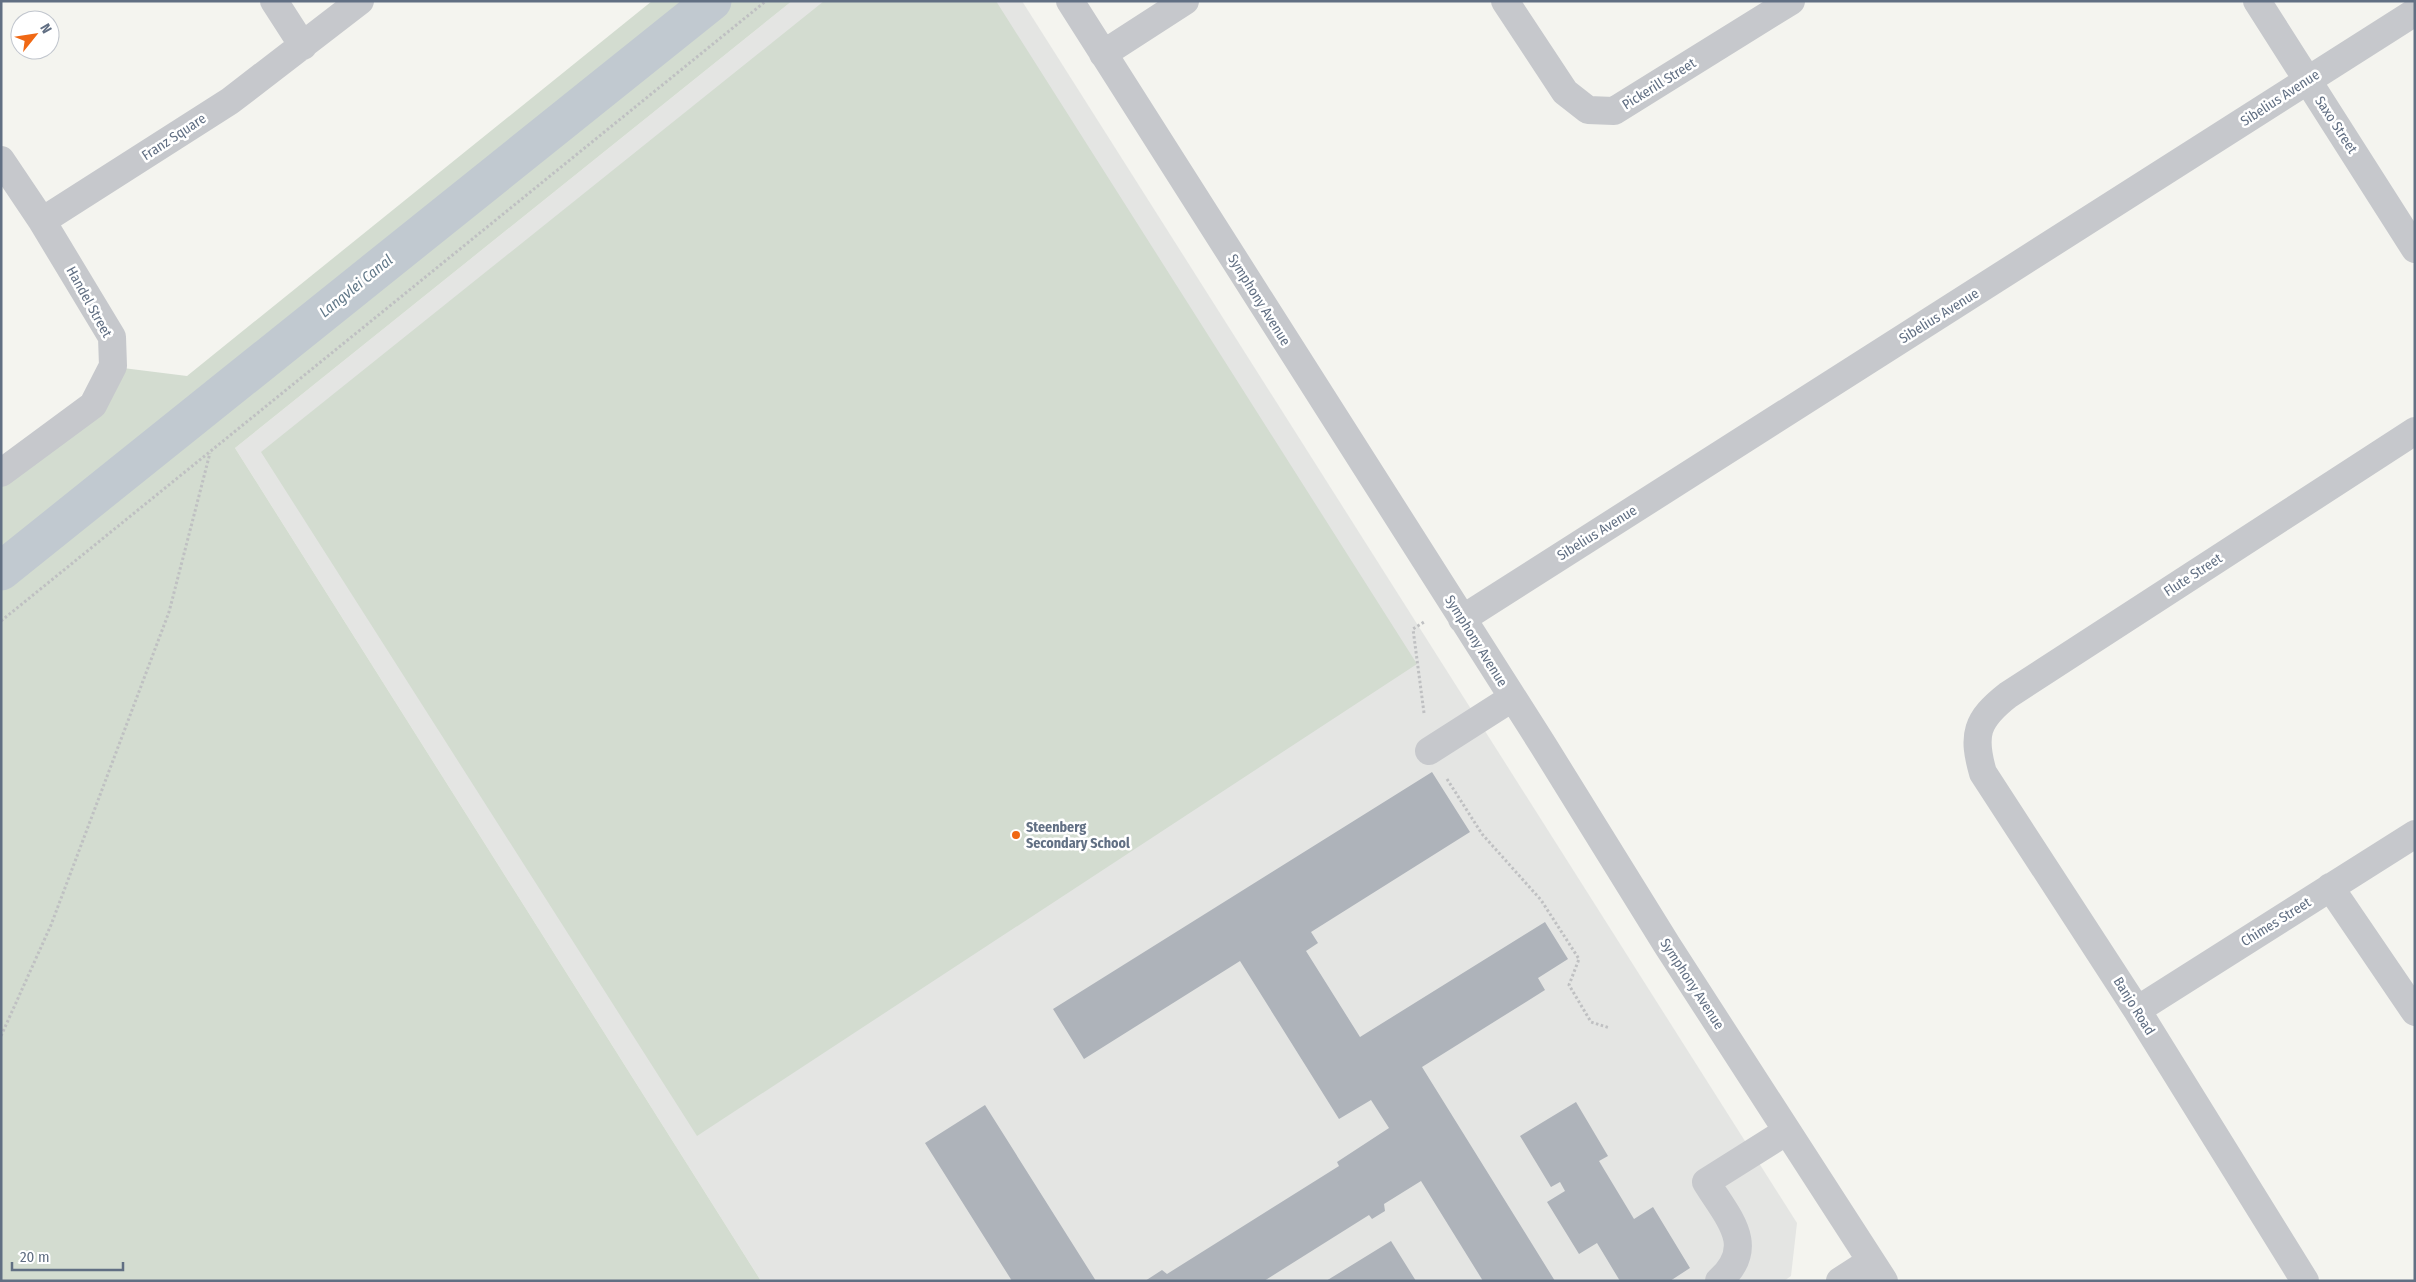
<svg xmlns="http://www.w3.org/2000/svg" width="2416" height="1282" viewBox="0 0 2416 1282" font-family="'Fira Sans Condensed',sans-serif">
  <rect width="100%" height="100%" fill="#f4f4ef"/>
  <path fill="#e4e5e3" d="M 792,1 L 1022,1 L 1797,1223 L 1791,1276 L 1784,1281 L 761,1281 L 235,448 Z"/>
  <path fill="#d3dcd0" d="M 652,1 L 792,1 L 235,448 L 761,1281 L 1,1281 L 1,485 L 123,368 L 187,376 Z
    M 824,1 L 996,1 L 1417,664 L 697,1136 L 261,452 Z"/>
  <g fill="none" stroke-linecap="round" stroke-linejoin="round">
    <path stroke="#c1c9d0" stroke-width="39" d="M 1,571 L 712,1"/>
  </g>
  <path fill="#aeb3ba" d="M 1432,772 L 1470,832 L 1311,932 L 1318,943 L 1306,951 L 1360,1037 L 1545,922 L 1568,959 L 1538,978 L 1545,990 L 1422,1067 L 1555,1281 L 1483,1281 L 1421,1181 L 1384,1204 L 1385,1211 L 1372,1219 L 1369,1215 L 1264,1281 L 1145,1281 L 1162,1270 L 1167,1274 L 1339,1166 L 1337,1162 L 1389,1128 L 1371,1100 L 1339,1119 L 1240,961 L 1084,1059 L 1053,1009 Z
    M 1576,1102 L 1608,1156 L 1599,1161 L 1634,1219 L 1653,1207 L 1690,1268 L 1670,1281 L 1620,1281 L 1597,1243 L 1579,1254 L 1547,1202 L 1565,1191 L 1560,1182 L 1551,1187 L 1520,1136 Z
    M 985,1105 L 1096,1281 L 1012,1281 L 925,1143 Z
    M 1391,1241 L 1416,1281 L 1326,1281 Z"/>
  <g fill="none" stroke-linecap="round" stroke-linejoin="round">
    <path stroke="#bfc0c2" stroke-width="3" stroke-dasharray="2.5 2.5" stroke-linecap="butt" d="M 1,621 L 766,1
      M 1424,713 L 1413,629 L 1424,622
      M 1447,779 L 1482,834 L 1541,900 L 1579,959 L 1569,985 L 1591,1022 L 1610,1028
      M 1,1036 L 51,925 L 169,612 L 210,453"/>
    <path stroke="#c6c8cc" stroke-width="28" d="M 274,1 L 303,46
      M 1070,1 L 1543,745 L 1667,945 L 1884,1281
      M 1505,1 L 1565,92 L 1588,110 L 1614,111 L 1791,1
      M 2257,1 L 2415,249
      M 1103,54 L 1185,1
      M 1,160 L 42,221 L 112,337 L 113,366 L 93,405 L 1,473
      M 42,221 L 230,101 L 360,1
      M 1462,619 L 2415,12
      M 1429,751 L 1512,698
      M 2330,887 L 2415,1012
      M 2137,1010 L 2415,834
      M 1719,1281 C 1758,1246 1728,1218 1706,1182 L 1787,1131
      M 1840,1281 L 1871,1261
      M 2305,1281 L 2137,1010 L 1983,773 C 1972,735 1976,720 2008,695 L 2415,431"/>
  </g>
  <circle fill="#f06814" stroke="#fff" stroke-width="2" cx="1016" cy="835" r="5"/>
  <g text-anchor="middle" dominant-baseline="central" stroke-width="5" stroke-linejoin="round" paint-order="stroke">
    <g font-size="14" fill="#616f83" stroke="#fff">
      <text transform="translate(1659 84) rotate(-32)">Pickerill Street</text>
      <text transform="translate(2280 98) rotate(-33)">Sibelius Avenue</text>
      <text transform="translate(2336 125) rotate(57)">Saxo Street</text>
      <text transform="translate(174 137) rotate(-33)">Franz Square</text>
      <text transform="translate(1259 300) rotate(58)">Symphony Avenue</text>
      <text transform="translate(89 302) rotate(61)">Handel Street</text>
      <text transform="translate(1939 316) rotate(-32)">Sibelius Avenue</text>
      <text transform="translate(1597 533) rotate(-32)">Sibelius Avenue</text>
      <text transform="translate(2193 575) rotate(-33)">Flute Street</text>
      <text transform="translate(1476 641) rotate(58)">Symphony Avenue</text>
      <text transform="translate(2276 922) rotate(-32)">Chimes Street</text>
      <text transform="translate(1692 984) rotate(57)">Symphony Avenue</text>
      <text transform="translate(2134 1006) rotate(58)">Banjo Road</text>
    </g>
    <g font-size="14" font-weight="bold" fill="#616f83" stroke="#fff" text-anchor="start">
      <text x="1026" y="827">Steenberg<tspan x="1026" dy="16">Secondary School</tspan></text>
    </g>
    <g font-size="15" font-style="italic" fill="#617888" stroke="#fff">
      <text transform="translate(356 286) rotate(-39)">Langvlei Canal</text>
    </g>
  </g>
  <rect width="2416" height="1282" fill="none" stroke="#616f83" stroke-width="5"/>
  <g transform="translate(35 35) rotate(60)"><circle r="24" fill="#ffffff" stroke="#c0c5cd"/>
  <path d="M0-4L9 19L0 12L-9 19Z" fill="#f06814"/>
  <text y="-8" font-size="14" font-weight="bold" text-anchor="middle" fill="#616f83">N</text>
  </g>
  <path d="M12 1262v8h111v-8" fill="none" stroke="#616f83" stroke-width="2.5"/>
  <text x="20" y="1262" font-size="15" fill="#616f83" stroke="#ffffff" stroke-width="4" paint-order="stroke">20 m</text>
</svg>
